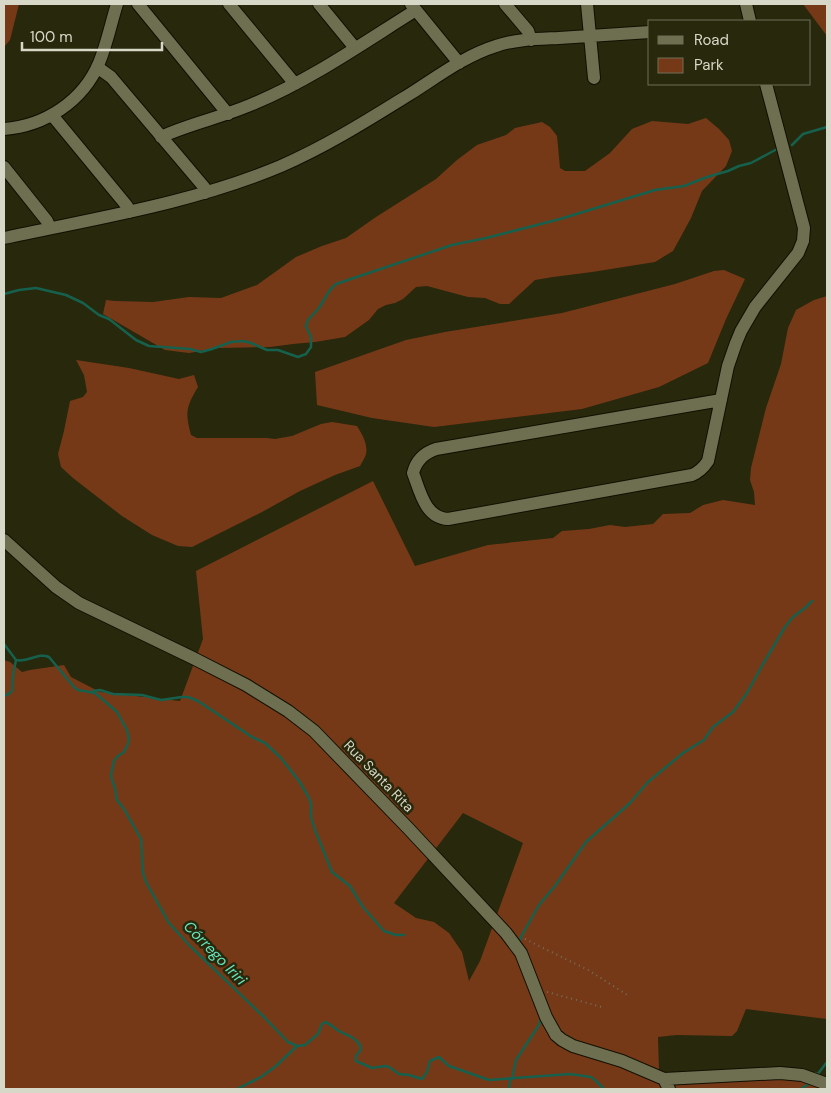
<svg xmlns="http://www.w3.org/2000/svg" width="831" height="1093" viewBox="0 0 831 1093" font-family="'DM Sans',sans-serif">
  <rect width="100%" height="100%" fill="#28280c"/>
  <path fill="#763918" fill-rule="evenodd" d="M 4,4 L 19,4 L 10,40 L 4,47 Z
    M 803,4 L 827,4 L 827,36 Z
    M 706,118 L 719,129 L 729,140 L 732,151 L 726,166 L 702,191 L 691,218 L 673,251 L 655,262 L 592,272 L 553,277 L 535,280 L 509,304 L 500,304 L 485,298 L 468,297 L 427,286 L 416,287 L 403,299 L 395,303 L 386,305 L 378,309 L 369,320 L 345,337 L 315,342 L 293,344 L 270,347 L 218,348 L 189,353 L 165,350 L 103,314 L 106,300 L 115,301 L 153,302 L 189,297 L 221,298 L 257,285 L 296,257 L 322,246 L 346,238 L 376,217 L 436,179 L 457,160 L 477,145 L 506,135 L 515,128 L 542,122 L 550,127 L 557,136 L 560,168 L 565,171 L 585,171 L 610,153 L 632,129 L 652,121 L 688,124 Z
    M 724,270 L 745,279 L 726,319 L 708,363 L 659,387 L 582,409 L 434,427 L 372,418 L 317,405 L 315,372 L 406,340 L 445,332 L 562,313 L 675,284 L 714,271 Z
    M 827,296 L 827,1019 L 746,1009 L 737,1031 L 732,1036 L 676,1035 L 658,1037 L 659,1071 L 689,1076 L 737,1071 L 816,1072 L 827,1080 L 827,1089 L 4,1089 L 4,660 L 10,662 L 22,672 L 30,670 L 64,665 L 71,677 L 100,692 L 180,701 L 203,639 L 196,571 L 373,481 L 415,566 L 488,545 L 553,538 L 562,531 L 589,529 L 610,525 L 625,527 L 653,524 L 663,514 L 690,513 L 703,505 L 723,500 L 755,505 L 754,492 L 750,480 L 751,468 L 766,408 L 781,364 L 788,328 L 796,310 L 814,300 ZM 463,813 L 523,843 L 480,961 L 469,981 L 462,952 L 449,933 L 434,922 L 416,918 L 394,903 Z
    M 76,360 L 129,368 L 179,379 L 194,375 L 198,387 C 186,407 185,412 191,435 L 197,438 L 266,438 L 275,439 L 292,436 L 321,424 L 332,422 L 357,426 C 362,434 368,444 366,454 C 365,458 362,462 360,466 L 335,475 L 300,491 L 262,512 L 192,547 L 178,546 L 152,535 L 122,516 L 73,478 L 61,467 L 58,454 L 64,431 L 70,401 L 83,397 L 87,392 L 84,375 Z"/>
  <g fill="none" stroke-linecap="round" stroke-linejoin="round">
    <path stroke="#16614d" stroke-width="2.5" d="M 792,145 L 803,134 L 827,127
      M 4,294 L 19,290 L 36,288 L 66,295 L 83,303 L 99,315 L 109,319 L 136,340 L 149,346 L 190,349 L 201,352 L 212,349 L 231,342 L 243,341 L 251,343 L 267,350 L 278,350 L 298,357 L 306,354 L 311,347 L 311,337 L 306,326 L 308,320 L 319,308 L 330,290 L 336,284 L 452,245 L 486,238 L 560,219 L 655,190 L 684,186 L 707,177 L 728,171 L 739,166 L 751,163 L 779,148
      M 4,644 L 16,660 C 28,663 38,652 49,657 L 74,687 L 78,690 L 95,693 L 108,704 L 117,712 L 127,730 L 129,739 L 128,744 L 124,752 L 118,756 L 114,761 L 111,775 L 112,780 L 115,788 L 117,800 L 124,809 L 141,839 L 143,873 L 146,882 L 169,923 L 190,946 L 265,1018 L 288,1042 L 297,1046 L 305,1045 L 318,1034 L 322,1024 L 325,1022 C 331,1024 334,1028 339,1031 C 348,1036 358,1038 361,1048 L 360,1051 L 356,1056 L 356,1061 L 372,1068 L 385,1066 L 389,1067 L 399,1074 L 409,1075 L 422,1079 L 427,1072 L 430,1061 L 439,1057 L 449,1066 L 489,1080 L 570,1074 L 591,1077 L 595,1080 L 604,1089
      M 93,691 L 100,690 L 113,694 L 142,695 L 161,700 L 182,697 L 188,697 L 198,701 L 252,737 L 265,743 L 281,758 L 299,781 L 308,796 L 311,803 L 311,817 L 315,830 L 332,872 L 350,886 L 363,907 L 384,931 L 396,935 L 404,935
      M 4,695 L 7,695 L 12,691 L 13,675 L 16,660
      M 519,944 L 521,937 L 539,905 L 555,886 L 586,842 L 630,803 L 648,782 L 683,753 L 704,740 L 713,727 L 733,712 L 747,693 L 763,664 L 785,627 L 793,617 L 805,608 L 812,601
      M 817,1075 L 827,1062
      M 512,1079 L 516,1060 L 539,1025 L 541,1018
      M 237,1089 L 261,1077 L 276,1066 L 297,1046
      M 509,1089 L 510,1079
      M 801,1089 L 810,1083"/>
    <defs>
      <path id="minor" d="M 138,4 L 228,114
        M 229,4 L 295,84
        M 319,4 L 355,48
        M 411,4 L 459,63
        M 505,4 L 528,31 L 531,40
        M 587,4 L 594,78
        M 746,4 L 750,21
        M 97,67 L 111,77 L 204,187 L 205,193
        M 52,115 L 127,206 L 129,212
        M 4,129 C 45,126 83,101 99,63 C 107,44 111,23 117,4
        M 161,137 C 191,123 224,117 255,103 C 312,79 363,43 416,10
        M 4,167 L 47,221 L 50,228
        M 4,238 C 97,218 193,203 281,166 C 327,146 368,120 410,94 C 437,77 464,56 496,46 C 516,39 538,39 559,38 C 589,36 620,34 650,32
        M 721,400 L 436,449 C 424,453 416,461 413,473 C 420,491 425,518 448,519 L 692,475 C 699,472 704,467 708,461 L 728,366 L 736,343 L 741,331 L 755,307 L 798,253 L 803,241 L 804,228 L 766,84
        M 4,540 L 56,587 L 79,603 L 193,658 L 246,685 L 288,711 L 314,731 L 407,827 L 506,933 L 521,953 L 546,1017 L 556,1035 L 562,1040 L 573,1046 L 622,1061 L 664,1079 L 669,1089
        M 664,1079 L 780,1073 L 802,1075 L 827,1084"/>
    </defs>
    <use href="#minor" stroke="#111000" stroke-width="14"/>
    <path stroke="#71715a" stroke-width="2" stroke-dasharray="1 4" stroke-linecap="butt" d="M 525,939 L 588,970 L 629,996
      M 547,992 L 602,1007"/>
    <use href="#minor" stroke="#6e6f51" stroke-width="12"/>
  </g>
  <g text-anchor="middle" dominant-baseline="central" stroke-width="5" stroke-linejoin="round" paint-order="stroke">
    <g font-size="14" fill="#d8d8c8" stroke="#28280c">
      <text transform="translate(379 776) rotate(46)">Rua Santa Rita</text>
    </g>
    <g font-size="15" font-style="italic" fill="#63e4bd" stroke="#28280c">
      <text transform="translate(215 953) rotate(46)">Córrego Iriri</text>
    </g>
  </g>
  <rect width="831" height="1093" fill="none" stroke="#d8d8c8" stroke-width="10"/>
  <rect x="648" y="20" width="162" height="65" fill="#28280c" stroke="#6e6e57"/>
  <rect x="658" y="36" width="25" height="8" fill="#6e6f51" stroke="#6e6e57"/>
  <text x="694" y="45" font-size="15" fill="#d8d8c8">Road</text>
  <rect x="658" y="58" width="25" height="15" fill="#763918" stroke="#6e6e57"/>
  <text x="694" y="70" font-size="15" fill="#d8d8c8">Park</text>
  <path d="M22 42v8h140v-8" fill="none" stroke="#d8d8c8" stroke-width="2.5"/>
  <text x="30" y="42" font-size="15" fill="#d8d8c8" stroke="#28280c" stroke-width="4" paint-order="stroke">100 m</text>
</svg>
